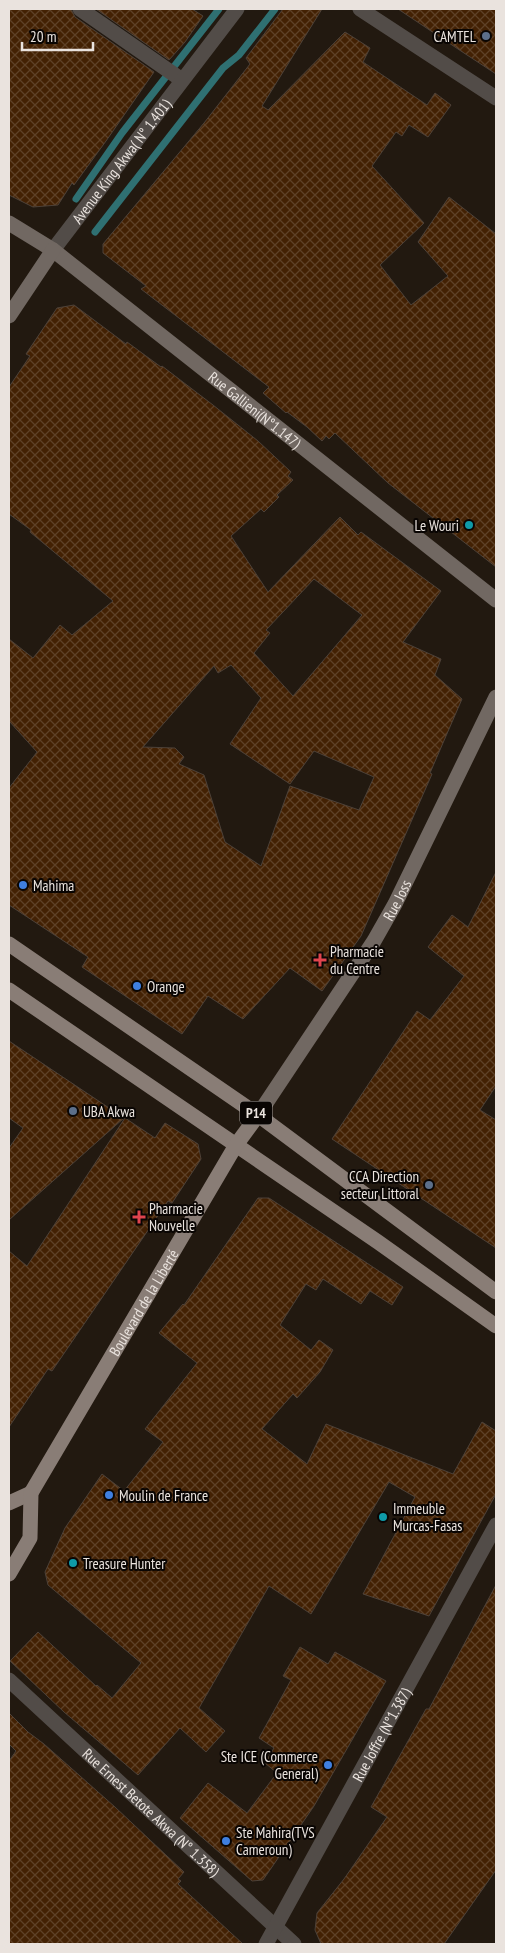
<svg xmlns="http://www.w3.org/2000/svg" width="505" height="1953" viewBox="0 0 505 1953" font-family="'PT Sans Narrow',sans-serif">
  <defs>
    <pattern id="building-cross-hatch" width="8" height="8" patternUnits="userSpaceOnUse" patternTransform="scale(1.25)"><rect width="8" height="8" fill="#432103"/><path d="M0 0l8 8M0 8l8-8" fill="none" stroke="#5e4127"/></pattern>
  </defs>
  <rect width="100%" height="100%" fill="#221910"/>
  <g fill="none" stroke-linecap="round" stroke-linejoin="round">
    <path stroke="#2f7072" stroke-width="7" d="M 76,199 L 122,133 L 219,9
      M 95,232 L 223,68 L 239,55 L 275,9"/>
  </g>
  <path fill="url(#building-cross-hatch)" stroke="#4d4138" fill-rule="evenodd" d="M 9,9 L 71,9 L 75,17 L 154,72 L 106,141 L 74,185 L 72,183 L 58,205 L 33,207 L 9,195 Z
    M 96,9 L 192,9 L 203,16 L 185,42 L 169,60 Z
    M 283,9 L 322,9 L 262,106 L 268,110 L 345,32 L 370,48 L 363,62 L 427,105 L 435,93 L 451,105 L 428,137 L 409,125 L 402,136 L 396,132 L 372,166 L 424,223 L 380,265 L 411,305 L 448,276 L 418,242 L 449,197 L 496,234 L 496,567 L 388,483 L 335,433 L 329,439 L 326,436 L 322,441 L 307,427 L 287,412 L 286,413 L 263,393 L 269,387 L 141,289 L 146,286 L 103,253 L 103,244 L 204,123 L 250,64 L 246,58 Z
    M 398,9 L 496,9 L 496,74 L 464,53 Z
    M 74,305 L 126,344 L 127,342 L 161,367 L 162,366 L 213,405 L 258,441 L 291,472 L 288,476 L 293,480 L 277,495 L 279,497 L 264,512 L 261,509 L 231,536 L 268,592 L 340,517 L 358,535 L 361,532 L 441,591 L 403,642 L 441,659 L 435,675 L 462,699 L 430,773 L 432,774 L 361,936 L 322,991 L 290,968 L 243,1019 L 208,996 L 182,1034 L 82,967 L 88,957 L 9,905 L 9,788 L 37,752 L 9,721 L 9,639 L 33,658 L 60,625 L 72,635 L 113,601 L 30,532 L 31,530 L 9,514 L 9,387 L 30,356 L 26,354 L 57,308 ZM 314,579 L 362,615 L 293,696 L 254,653 L 270,633 L 266,630 ZM 231,665 L 261,698 L 230,744 L 290,784 L 314,751 L 374,777 L 359,810 L 290,786 L 261,866 L 225,842 L 204,775 L 179,764 L 184,757 L 175,748 L 143,747 L 214,666 L 218,673 Z
    M 496,872 L 496,1086 L 480,1110 L 496,1120 L 496,1248 L 332,1139 L 417,1011 L 430,1020 L 464,976 L 428,947 L 452,915 L 468,927 Z
    M 9,1041 L 124,1118 L 9,1220 L 9,1148 L 23,1128 L 9,1118 Z
    M 125,1118 L 155,1138 L 165,1123 L 198,1144 L 201,1159 L 172,1203 L 168,1201 L 52,1371 L 48,1369 L 9,1427 L 9,1251 L 27,1266 Z
    M 258,1198 L 269,1198 L 403,1287 L 392,1305 L 370,1291 L 361,1304 L 323,1279 L 316,1290 L 306,1284 L 280,1325 L 311,1350 L 319,1340 L 333,1350 L 320,1372 L 297,1398 L 293,1394 L 262,1429 L 307,1464 L 326,1424 L 453,1474 L 482,1422 L 496,1431 L 496,1494 L 429,1616 L 363,1594 L 415,1497 L 389,1482 L 311,1614 L 269,1586 L 199,1708 L 225,1731 L 206,1752 L 180,1728 L 138,1775 L 64,1712 L 10,1661 L 38,1632 L 96,1686 L 97,1685 L 112,1698 L 141,1663 L 48,1585 L 45,1572 L 65,1528 L 102,1474 L 124,1491 L 163,1442 L 145,1429 L 197,1363 L 159,1333 L 183,1304 L 184,1305 Z
    M 496,1585 L 496,1870 L 444,1944 L 321,1944 L 315,1930 L 317,1913 L 344,1879 L 387,1817 L 371,1807 L 426,1709 L 429,1709 Z
    M 300,1647 L 328,1664 L 335,1652 L 386,1681 L 314,1806 L 263,1880 L 252,1881 L 180,1818 L 208,1783 L 247,1813 L 277,1773 L 265,1763 L 274,1748 L 259,1738 L 291,1680 L 283,1676 Z
    M 9,1713 L 28,1732 L 44,1744 L 115,1807 L 184,1872 L 178,1879 L 181,1881 L 178,1884 L 243,1944 L 9,1944 L 9,1761 L 16,1751 L 9,1744 Z"/>
  <g fill="none" stroke-linecap="round" stroke-linejoin="round">
    <g stroke="#524c48" stroke-width="15">
      <path d="M 80,9 L 182,80"/>
      <path d="M 360,9 L 496,98"/>
      <path id="s1" d="M 53,250 L 237,9"/>
      <path id="s2" d="M 9,1680 L 294,1944"/>
      <path id="s3" d="M 266,1944 L 496,1525"/>
    </g>
    <g stroke="#716862" stroke-width="15">
      <path id="s4" d="M 9,223 L 53,250 L 496,600"/>
      <path d="M 9,316 L 53,250"/>
      <path id="s5" d="M 258,1115 L 374,941 L 395,904 L 496,697"/>
    </g>
    <g stroke="#897d76" stroke-width="15">
      <path d="M 9,944 L 258,1115 L 496,1292"/>
      <path d="M 9,990 L 378,1242 L 496,1326"/>
      <path d="M 9,1503 L 31,1493"/>
      <path id="s6" d="M 9,1574 L 30,1538 L 31,1493 L 236,1145 L 258,1115"/>
    </g>
  </g>
  <g fill="#5c6f8a" stroke="#090503" stroke-width="2">
    <circle cx="486" cy="36" r="5"/>
    <circle cx="73" cy="1111" r="5"/>
    <circle cx="429" cy="1185" r="5"/>
  </g>
  <g fill="#0f9aa8" stroke="#090503" stroke-width="2">
    <circle cx="469" cy="525" r="5"/>
    <circle cx="383" cy="1517" r="5"/>
    <circle cx="73" cy="1563" r="5"/>
  </g>
  <g fill="#3f7fe0" stroke="#090503" stroke-width="2">
    <circle cx="23" cy="885" r="5"/>
    <circle cx="137" cy="986" r="5"/>
    <circle cx="109" cy="1495" r="5"/>
    <circle cx="328" cy="1765" r="5"/>
    <circle cx="226" cy="1841" r="5"/>
  </g>
  <g fill="#e0444e" stroke="#090503" stroke-width="2">
    <path d="M317.5 952.5h5v5h5v5h-5v5h-5v-5h-5v-5h5z"/>
    <path d="M136.5 1209.5h5v5h5v5h-5v5h-5v-5h-5v-5h5z"/>
  </g>
  <g text-anchor="middle" dominant-baseline="central" stroke-width="4" stroke-linejoin="round" paint-order="stroke">
    <rect fill="#090503" stroke="#a6a09c" stroke-width="1" x="240" y="1101.5" width="32" height="23" rx="4"/>
    <g font-size="14" font-weight="bold" fill="#eae3de">
      <text x="256" y="1113">P14</text>
    </g>
    <g font-size="15" fill="#eae3de" stroke="#090503" text-anchor="start">
      <text x="476" y="36" text-anchor="end">CAMTEL</text>
      <text x="459" y="525" text-anchor="end">Le Wouri</text>
      <text x="33" y="885">Mahima</text>
      <text x="330" y="951">Pharmacie<tspan x="330" dy="17">du Centre</tspan></text>
      <text x="147" y="986">Orange</text>
      <text x="83" y="1111">UBA Akwa</text>
      <text x="419" y="1176" text-anchor="end">CCA Direction<tspan x="419" dy="17">secteur Littoral</tspan></text>
      <text x="149" y="1208">Pharmacie<tspan x="149" dy="17">Nouvelle</tspan></text>
      <text x="119" y="1495">Moulin de France</text>
      <text x="393" y="1508">Immeuble<tspan x="393" dy="17">Murcas-Fasas</tspan></text>
      <text x="83" y="1563">Treasure Hunter</text>
      <text x="318" y="1756" text-anchor="end">Ste ICE (Commerce<tspan x="318" dy="17">General)</tspan></text>
      <text x="236" y="1832">Ste Mahira(TVS<tspan x="236" dy="17">Cameroun)</tspan></text>
    </g>
    <g font-size="15" fill="#eae3de" stroke="#090503">
      <text stroke="none"><textPath href="#s1" startOffset="112">Avenue King Akwa( N° 1.401)</textPath></text>
      <text stroke="none"><textPath href="#s4" startOffset="309">Rue Gallieni(N°1.147)</textPath></text>
      <text stroke="none"><textPath href="#s5" startOffset="256">Rue Joss</textPath></text>
      <text stroke="none"><textPath href="#s6" startOffset="308">Boulevard de la Liberté</textPath></text>
      <text stroke="none"><textPath href="#s3" startOffset="239">Rue Joffre (N°1.387)</textPath></text>
      <text stroke="none"><textPath href="#s2" startOffset="194">Rue Ernest Betote Akwa (N° 1.358)</textPath></text>
    </g>
  </g>
  <rect width="505" height="1953" fill="none" stroke="#eae3de" stroke-width="20"/>
  <path d="M22 42v8h71v-8" fill="none" stroke="#eae3de" stroke-width="2.5"/>
  <text x="30" y="42" font-size="15" fill="#eae3de" stroke="#090503" stroke-width="4" paint-order="stroke">20 m</text>
</svg>
